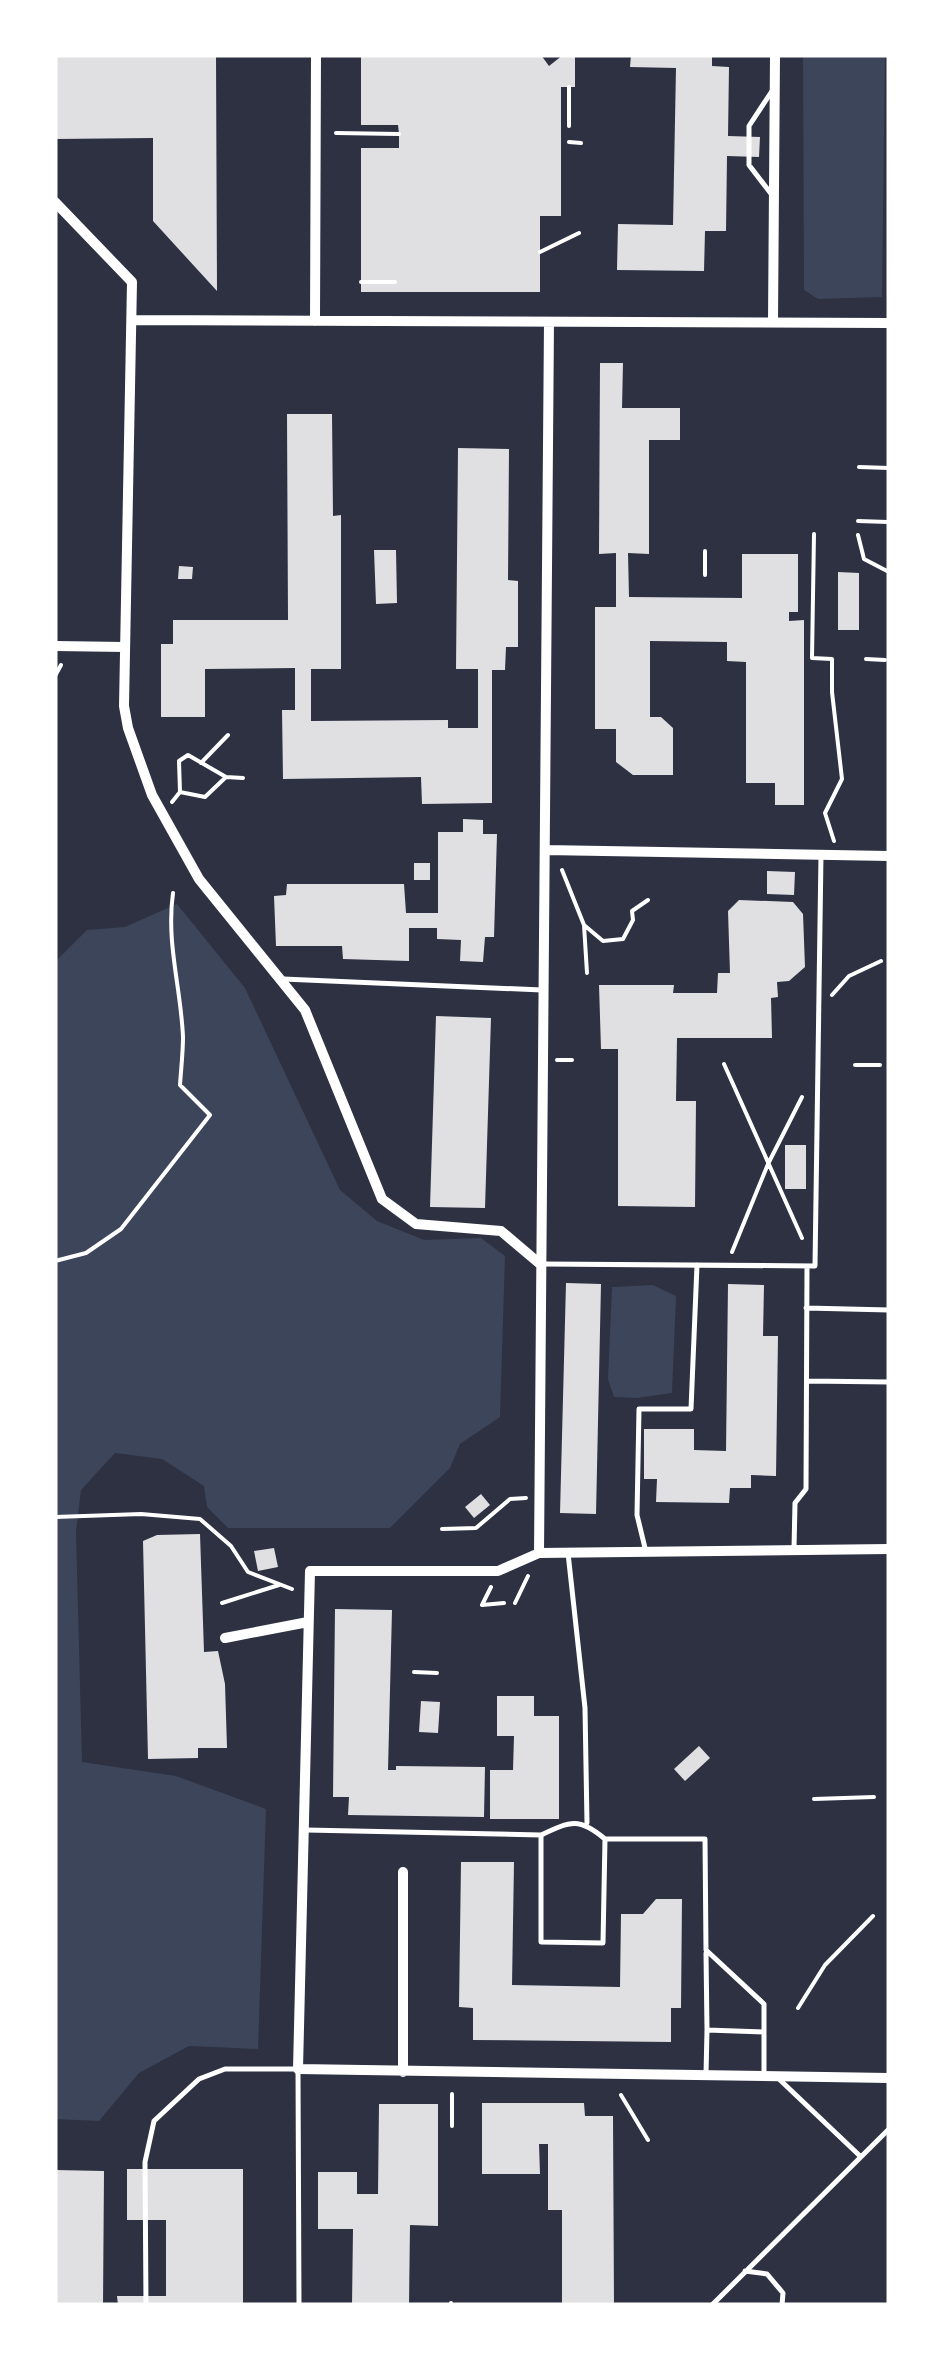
<svg xmlns="http://www.w3.org/2000/svg" width="944" height="2360" viewBox="0 0 944 2360" font-family="Commissioner,sans-serif">
  <rect width="100%" height="100%" fill="#2d3142"/>
  <path fill="#3c4559" d="M 803,55 L 885,55 L 882,297 L 818,299 L 804,290 Z
    M 177,904 L 245,988 L 340,1190 L 377,1221 L 424,1240 L 481,1238 L 505,1256 L 500,1417 L 460,1444 L 450,1468 L 390,1528 L 228,1528 L 207,1507 L 204,1486 L 162,1459 L 115,1453 L 81,1490 L 76,1531 L 82,1762 L 176,1776 L 266,1809 L 258,2049 L 189,2046 L 139,2073 L 99,2121 L 55,2119 L 55,962 L 87,930 L 125,927 Z
    M 653,1285 L 676,1296 L 672,1393 L 637,1398 L 614,1397 L 608,1379 L 612,1287 Z"/>
  <path fill="#e0e0e3" d="M 55,55 L 216,55 L 217,291 L 153,221 L 153,138 L 55,139 Z
    M 361,55 L 541,55 L 549,66 L 563,55 L 575,55 L 575,87 L 561,87 L 561,216 L 540,216 L 540,292 L 361,292 L 361,148 L 399,148 L 399,134 L 398,125 L 361,125 Z
    M 631,55 L 712,55 L 712,66 L 729,67 L 728,136 L 760,137 L 759,157 L 727,156 L 726,231 L 705,231 L 704,271 L 617,270 L 618,224 L 673,225 L 676,68 L 630,67 Z
    M 600,363 L 623,363 L 622,408 L 680,408 L 680,440 L 649,440 L 649,554 L 628,553 L 629,597 L 742,598 L 742,554 L 798,554 L 798,612 L 789,612 L 789,621 L 804,620 L 804,805 L 775,805 L 775,783 L 746,783 L 746,662 L 727,661 L 727,642 L 650,641 L 650,717 L 661,717 L 673,728 L 673,775 L 633,775 L 616,762 L 616,729 L 595,729 L 595,607 L 616,607 L 616,553 L 599,554 Z
    M 287,414 L 332,414 L 333,516 L 341,515 L 341,669 L 311,669 L 311,721 L 448,720 L 448,728 L 478,728 L 478,669 L 456,669 L 458,448 L 509,449 L 508,580 L 518,581 L 518,647 L 506,647 L 505,670 L 492,670 L 492,803 L 422,804 L 421,777 L 283,779 L 282,710 L 295,710 L 295,668 L 205,669 L 205,717 L 161,717 L 161,644 L 173,644 L 173,620 L 288,620 Z
    M 374,550 L 396,550 L 397,603 L 376,604 Z
    M 179,566 L 193,567 L 192,579 L 178,579 Z
    M 838,572 L 859,573 L 859,630 L 838,630 Z
    M 463,819 L 483,820 L 483,834 L 497,834 L 494,937 L 485,937 L 483,962 L 460,961 L 461,940 L 437,939 L 437,928 L 409,928 L 409,961 L 343,959 L 342,946 L 276,946 L 274,896 L 286,895 L 287,884 L 404,884 L 406,913 L 438,913 L 438,832 L 463,832 Z
    M 414,863 L 430,863 L 430,880 L 414,880 Z
    M 767,871 L 795,872 L 794,895 L 767,894 Z
    M 739,900 L 793,902 L 803,914 L 805,967 L 789,981 L 777,982 L 778,997 L 771,998 L 772,1038 L 677,1038 L 676,1101 L 696,1101 L 695,1207 L 618,1206 L 618,1049 L 601,1049 L 599,985 L 674,985 L 673,993 L 717,993 L 718,973 L 730,973 L 728,911 Z
    M 436,1016 L 491,1018 L 485,1208 L 430,1207 Z
    M 785,1145 L 806,1145 L 806,1189 L 785,1189 Z
    M 566,1283 L 601,1284 L 596,1514 L 560,1513 Z
    M 728,1284 L 764,1285 L 763,1336 L 778,1336 L 776,1476 L 751,1475 L 751,1488 L 730,1488 L 729,1503 L 656,1502 L 657,1479 L 644,1479 L 644,1429 L 694,1429 L 694,1450 L 726,1451 Z
    M 481,1494 L 490,1505 L 474,1518 L 465,1507 Z
    M 200,1534 L 204,1652 L 218,1651 L 225,1684 L 227,1748 L 198,1748 L 198,1758 L 148,1759 L 143,1541 L 157,1535 Z
    M 274,1548 L 278,1567 L 258,1571 L 254,1551 Z
    M 335,1609 L 392,1610 L 388,1770 L 396,1770 L 396,1766 L 485,1767 L 484,1817 L 348,1815 L 349,1797 L 333,1797 Z
    M 497,1696 L 534,1696 L 534,1716 L 559,1716 L 559,1819 L 490,1819 L 490,1770 L 513,1770 L 514,1736 L 497,1736 Z
    M 421,1701 L 440,1702 L 438,1733 L 419,1732 Z
    M 699,1746 L 710,1758 L 685,1781 L 674,1769 Z
    M 461,1862 L 514,1862 L 512,1985 L 620,1987 L 621,1914 L 643,1914 L 656,1899 L 682,1899 L 681,2008 L 671,2008 L 671,2042 L 473,2040 L 473,2008 L 459,2007 Z
    M 482,2103 L 584,2103 L 585,2116 L 613,2116 L 614,2305 L 562,2305 L 562,2210 L 548,2210 L 548,2144 L 539,2144 L 540,2174 L 482,2174 Z
    M 379,2104 L 438,2104 L 438,2226 L 410,2225 L 409,2305 L 352,2305 L 353,2229 L 318,2229 L 318,2172 L 357,2172 L 357,2194 L 378,2194 Z
    M 127,2169 L 243,2169 L 243,2305 L 118,2305 L 117,2296 L 166,2296 L 166,2220 L 127,2220 Z
    M 55,2170 L 104,2171 L 103,2305 L 55,2305 Z"/>
  <g fill="none" stroke-linecap="round" stroke-linejoin="round">
    <path stroke="#fff" stroke-width="4" d="M 569,126 L 569,87
      M 336,133 L 399,134
      M 569,142 L 581,143
      M 540,252 L 579,233
      M 361,282 L 395,282
      M 859,467 L 889,468
      M 858,521 L 888,522
      M 814,534 L 812,658 L 832,659 L 832,692 L 842,779 L 825,813 L 834,841
      M 858,535 L 864,559 L 887,571
      M 705,575 L 705,551
      M 866,659 L 885,660
      M 55,676 L 61,665
      M 201,763 L 228,735
      M 180,792 L 205,797 L 226,777
      M 172,802 L 180,792 L 179,761 L 188,755 L 226,777 L 243,778
      M 562,870 L 584,925 L 587,973
      M 584,925 L 603,941 L 623,939 L 633,920 L 632,911 L 648,900
      M 832,995 L 849,976 L 881,961
      M 557,1060 L 572,1060
      M 724,1064 L 802,1238
      M 855,1065 L 880,1065
      M 732,1252 L 768,1164 L 802,1097
      M 55,1261 L 86,1253 L 121,1229 L 210,1115 L 180,1085 C 181,1069 183,1053 183,1037 C 181,988 166,943 173,893
      M 55,1517 L 141,1514 L 200,1519 L 231,1546 L 248,1572 L 292,1589
      M 442,1529 L 476,1528 L 510,1499 L 526,1498
      M 222,1603 L 279,1585
      M 515,1603 L 528,1576
      M 482,1605 L 491,1587
      M 482,1605 L 504,1603
      M 414,1672 L 437,1673
      M 814,1799 L 874,1797
      M 798,2008 L 825,1965 L 873,1916
      M 452,2094 L 452,2126
      M 621,2095 L 648,2140
      M 451,2305 L 451,2303"/>
    <path stroke="#fff" stroke-width="5" d="M 772,91 L 749,126 L 749,165 L 772,195
      M 283,979 L 542,990
      M 543,1264 L 815,1266 L 821,855
      M 806,1308 L 889,1310
      M 807,1381 L 889,1382
      M 794,1549 L 795,1503 L 806,1489 L 807,1266
      M 646,1552 L 637,1515 L 639,1409 L 691,1409 L 697,1265
      M 568,1553 L 585,1708 L 587,1823
      M 306,1830 L 541,1835 C 571,1821 579,1817 605,1839 L 603,1943 L 541,1942 L 541,1835
      M 605,1839 L 705,1839 L 706,1950 L 764,2004 L 764,2032 L 707,2030 L 706,2075
      M 706,1953 L 707,2030
      M 764,2074 L 764,2032
      M 779,2079 L 860,2156
      M 745,2271 L 767,2274 L 783,2293 L 782,2305
      M 146,2305 L 145,2162 L 154,2121 L 199,2079 L 225,2069 L 298,2069 L 299,2305
      M 712,2305 L 889,2129"/>
    <path stroke="#fff" stroke-width="10" d="M 55,202 L 132,282 L 124,706 L 128,728 L 152,795 L 199,879 L 305,1010 L 382,1199 L 416,1224 L 501,1231 L 540,1264
      M 132,320 L 889,323
      M 315,321 L 316,55
      M 773,321 L 775,55
      M 55,646 L 125,647
      M 545,850 L 889,856
      M 889,1549 L 539,1553 L 498,1571 L 310,1571 L 298,2069 L 889,2078
      M 539,1553 L 549,322
      M 225,1638 L 308,1622
      M 403,1872 L 403,2072"/>
  </g>
  <rect width="944" height="2360" fill="none" stroke="#ffffff" stroke-width="115"/>
</svg>
